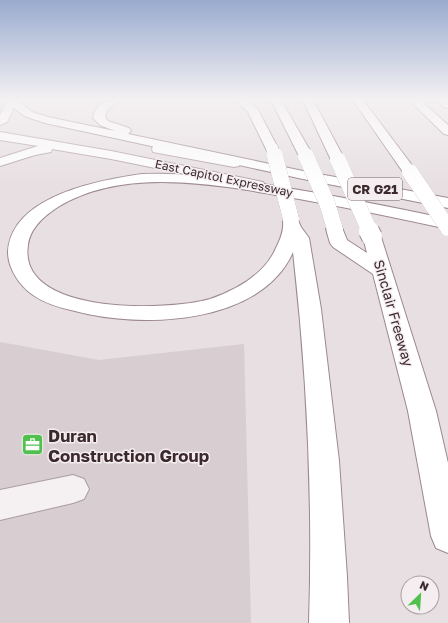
<svg xmlns="http://www.w3.org/2000/svg" width="448" height="623" viewBox="0 0 448 623" font-family="'Golos Text',sans-serif">
  <rect width="100%" height="100%" fill="#e7dfe1"/>
  <path fill="#d8cdd0" d="M 0,342 L 99,360 L 244,344 L 251,623 L 0,623 Z"/>
  <g fill="none" stroke-linecap="round" stroke-linejoin="round">
    <defs>
      <path id="minor" d="M 73,475 L 84,479 L 89,489 L 84,499 L 73,503 L 0,520 L 0,490 Z"/>
      <path id="major" d="M 8,100 L 18,100 L 7,122 L 0,125 L 0,115 Z
        M 0,132 L 111,151 L 258,181 L 263,182 L 265,185 L 263,188 L 258,189 L 111,159 L 52,149 L 51,152 L 35,155 L 0,166 L 0,158 L 38,146 L 0,140 Z
        M 158,145 L 234,159 L 239,160 L 241,163 L 239,166 L 234,167 L 153,152 L 152,149 L 153,146 Z"/>
      <path id="highway" d="M 7,100 L 17,100 L 32,112 L 48,117 L 115,131 L 100,125 L 93,118 C 97,101 106,100 121,100 L 108,109 L 105,117 L 108,121 L 129,128 L 131,131 L 128,134 L 303,171 L 448,198 L 448,208 L 303,179 L 45,123 L 24,116 L 8,103 Z
        M 235,100 L 247,100 L 257,108 L 278,148 L 277,151 L 267,151 L 248,112 Z
        M 271,100 L 281,100 L 312,154 L 310,157 L 300,157 L 298,154 Z
        M 303,100 L 313,100 L 345,160 L 343,163 L 333,163 L 331,160 Z
        M 353,100 L 363,100 L 417,172 L 415,175 L 410,176 L 405,175 Z
        M 409,100 L 420,100 L 448,125 L 448,135 L 444,134 Z
        M 436,100 L 448,100 L 448,108 L 444,107 Z
        M 142,174 C 189,172 235,179 281,187 C 337,196 392,207 448,219 L 448,229 C 398,218 349,208 299,199 C 224,186 127,165 58,207 C 44,216 30,228 28,245 C 17,316 169,311 210,299 C 236,290 265,274 276,248 C 280,240 284,231 283,222 L 285,218 L 291,217 L 297,218 L 301,227 L 309,238 L 321,309 L 339,461 L 347,577 L 349,623 L 309,623 C 313,499 307,375 293,252 C 261,325 141,329 75,311 C 61,308 46,304 33,295 C 20,286 8,269 8,252 C 11,196 99,180 142,174 Z
        M 335,224 L 341,225 L 347,240 L 367,253 L 363,237 L 366,233 L 372,232 L 378,233 L 381,237 L 436,411 L 448,463 L 448,553 L 436,548 L 431,536 L 408,411 L 373,274 L 333,247 L 330,243 L 326,229 L 329,225 Z"/>
    </defs>
    <use href="#minor" stroke="#a99da1" stroke-width="2"/>
    <use href="#major" stroke="#b19fa4" stroke-width="2"/>
    <use href="#highway" stroke="#9c888d" stroke-width="2"/>
    <use href="#minor" fill="#f5f1f2" fill-rule="evenodd"/>
    <use href="#major" fill="#fff" fill-rule="evenodd"/>
    <use href="#highway" fill="#fff" fill-rule="evenodd"/>
    <defs>
      <path id="highway-bridge-far2" d="M 272,148 L 275,157
        M 305,154 L 307,157"/>
      <path id="highway-bridge-far1" d="M 275,156 L 291,219
        M 306,156 L 327,203 L 335,229
        M 338,160 L 370,232
        M 410,172 L 448,228"/>
      <path id="highway-bridge" d="M 369,231 L 372,237"/>
    </defs>
    <use href="#highway-bridge-far2" stroke="#9c888d" stroke-width="12" stroke-linecap="butt"/>
    <use href="#highway-bridge-far1" stroke="#9c888d" stroke-width="16" stroke-linecap="butt"/>
    <use href="#highway-bridge" stroke="#9c888d" stroke-width="22" stroke-linecap="butt"/>
    <use href="#highway-bridge-far2" stroke="#fff" stroke-width="12"/>
    <use href="#highway-bridge-far1" stroke="#fff" stroke-width="16"/>
    <use href="#highway-bridge" stroke="#fff" stroke-width="20"/>
  </g>
  <linearGradient id="sky" x2="0" y2="1"><stop stop-color="#99abcf"/><stop offset="0.53" stop-color="#f4f1f2"/><stop offset="1" stop-color="#f4f1f2" stop-opacity="0"/></linearGradient>
  <rect width="448" height="188" fill="url(#sky)"/>
  <defs>
    <symbol id="office-square" viewBox="-11 -11 22 22"><rect x="-9" y="-9" width="18" height="18" rx="4" fill="#50c14f" stroke="#f5eef0"/><path d="M-6-3h4V-5.5h4V-3h4V5H-6ZM-1-4.5V-3h2v-1.5ZM-6 0V1H6V0Z" fill="#fff"/></symbol>
  </defs>
  <g fill-rule="evenodd">
    <use href="#office-square" x="20" y="432" width="25" height="25"/>
  </g>
  <g text-anchor="middle" dominant-baseline="central" stroke-width="3" stroke-linejoin="round" paint-order="stroke">
    <g font-size="12" fill="#3c292e" stroke="#f5eef0">
      <text transform="translate(224 178) rotate(12)">East Capitol Expressway</text>
    </g>
    <rect fill="#f5eef0" stroke="#746468" stroke-width="1" x="348" y="178" width="54" height="22" rx="3"/>
    <g font-size="13" font-weight="bold" fill="#3c292e">
      <text x="375" y="189">CR G21</text>
    </g>
    <g font-size="14" fill="#3c292e" stroke="#f5eef0">
      <text transform="translate(394 313) rotate(74)">Sinclair Freeway</text>
    </g>
    <g font-size="17" font-weight="bold" fill="#3c292e" stroke="#f5eef0" text-anchor="start">
      <text x="48" y="435">Duran<tspan x="48" dy="20">Construction Group</tspan></text>
    </g>
  </g>
  <g transform="translate(420 595) rotate(25)"><circle r="19" fill="#f5eef0" stroke="#ab9fa2"/>
  <path d="M0-3L7 15L0 10L-7 15Z" fill="#50c14f"/>
  <text y="-6" font-size="11" font-weight="bold" text-anchor="middle" fill="#3c292e">N</text>
  </g>
</svg>
